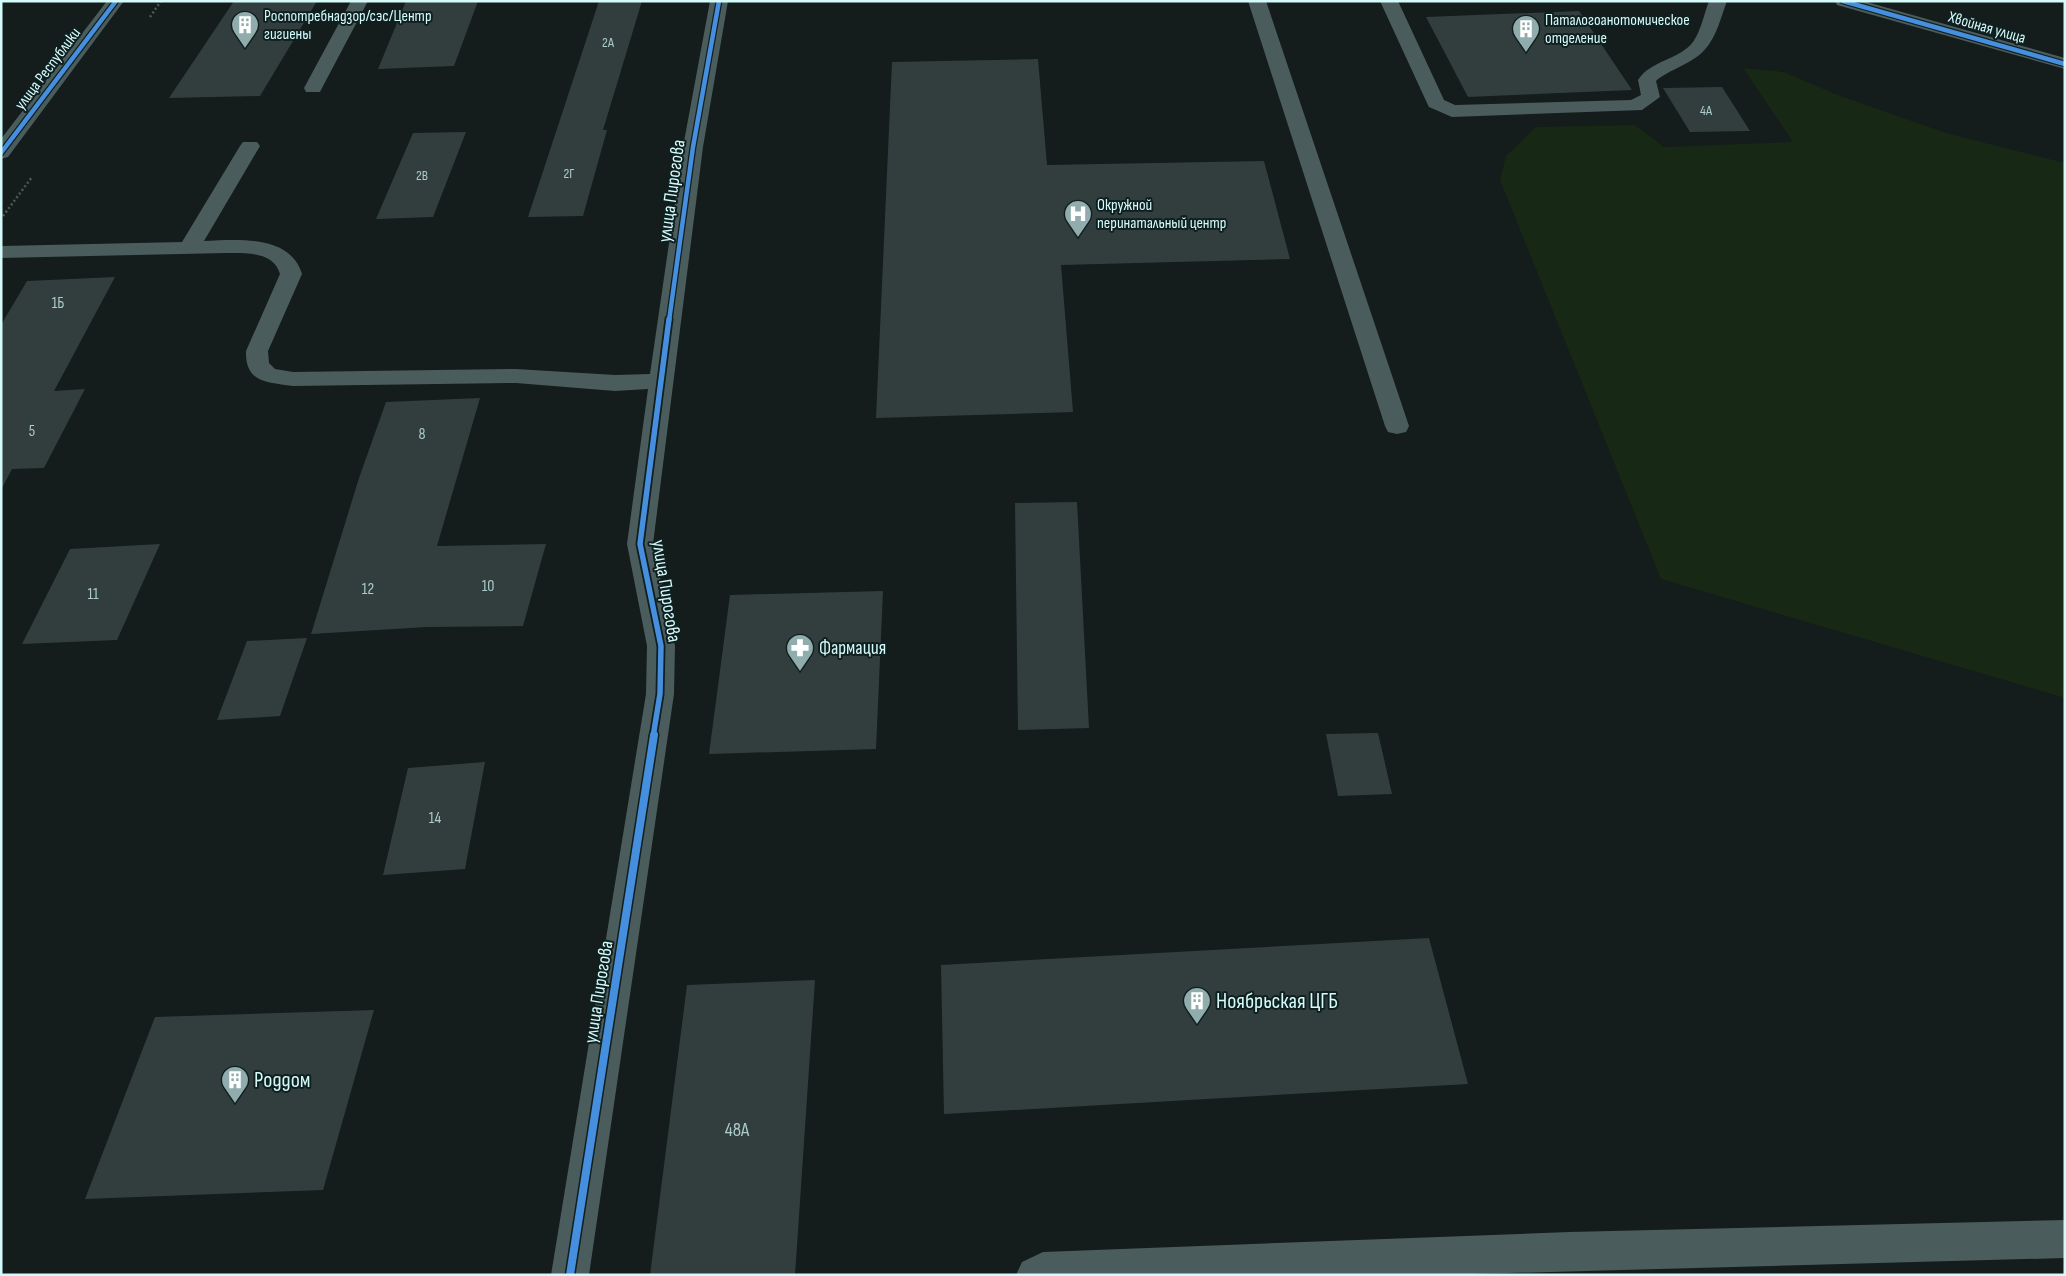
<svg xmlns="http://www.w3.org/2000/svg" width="2066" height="1276" viewBox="0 0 2066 1276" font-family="'Sofia Sans Condensed',sans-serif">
  <rect width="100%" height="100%" fill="#141c1c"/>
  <path fill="#172815" d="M 1743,68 L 1784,72 L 1835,94 L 1946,133 L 2065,163 L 2065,698 L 1661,579 L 1500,180 L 1506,156 L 1536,127 L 1635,125 L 1664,147 L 1793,142 Z"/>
  <path fill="#323e3e" d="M 234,1 L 317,1 L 260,96 L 169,98 Z
    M 406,1 L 478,1 L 454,66 L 378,69 Z
    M 599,1 L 642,1 L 603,130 L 607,130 L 583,216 L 528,217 Z
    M 1579,11 L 1632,90 L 1468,97 L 1426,17 Z
    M 1038,59 L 1047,165 L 1264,161 L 1290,259 L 1061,265 L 1073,412 L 876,418 L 892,62 Z
    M 1722,87 L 1750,131 L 1690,132 L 1663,88 Z
    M 466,132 L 433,217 L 376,219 L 413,133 Z
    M 115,277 L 54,391 L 85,389 L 44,468 L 12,469 L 1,490 L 1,325 L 27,281 Z
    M 480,398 L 437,546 L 546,544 L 523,626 L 427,627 L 311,634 L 359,478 L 386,402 Z
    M 1077,502 L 1089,728 L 1018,730 L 1015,503 Z
    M 160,544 L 117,640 L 22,644 L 70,549 Z
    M 883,591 L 876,749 L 709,754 L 730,595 Z
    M 307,638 L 280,716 L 217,720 L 247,641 Z
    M 1378,733 L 1392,794 L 1338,796 L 1326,734 Z
    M 485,762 L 465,869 L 383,875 L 408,768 Z
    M 1429,938 L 1468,1084 L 944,1114 L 941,965 Z
    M 815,980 L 795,1275 L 650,1275 L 687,985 Z
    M 374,1010 L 323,1190 L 85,1199 L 155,1017 Z"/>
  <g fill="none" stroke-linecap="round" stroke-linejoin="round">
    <path stroke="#495d52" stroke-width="2.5" stroke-dasharray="2 2.5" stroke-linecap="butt" d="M 150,17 L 161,1
      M 3,216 L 32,177"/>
    <path fill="#4a5c5b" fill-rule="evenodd" d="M 107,1 L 124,1 L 8,157 L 1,159 L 1,139 Z
      M 351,1 L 368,1 L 322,88 L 320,92 L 306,92 L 304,88 Z
      M 710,1 L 728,1 L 703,147 L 653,544 L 675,646 L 674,694 L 589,1275 L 551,1275 L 646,694 L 647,646 L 627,544 L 648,389 L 615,391 L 516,383 L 293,386 C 267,382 245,383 246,351 L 280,274 C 274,251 245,253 226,253 L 1,258 L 1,246 L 182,242 L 240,146 L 243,142 L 257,142 L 260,146 L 204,241 C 237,240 290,234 302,274 L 268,351 L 269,363 L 275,369 L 293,372 L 516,369 L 615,375 L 650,374 L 683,147 Z
      M 1248,1 L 1266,1 L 1409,426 L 1406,432 L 1397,434 L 1388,432 L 1385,426 Z
      M 1380,1 L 1398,1 L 1444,100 L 1455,105 L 1631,100 L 1641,95 L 1638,80 C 1651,60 1679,60 1693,42 C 1701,31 1704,14 1709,1 L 1727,1 C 1719,23 1714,48 1692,60 C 1681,67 1669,71 1658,79 L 1656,81 L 1660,97 L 1642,110 L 1452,117 L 1429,107 L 1427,103 Z
      M 1835,1 L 1863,1 L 2065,58 L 2065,69 L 1837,5 Z
      M 2065,1220 L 2065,1258 L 1437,1275 L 1016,1275 L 1022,1262 L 1043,1252 L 1569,1232 Z"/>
    <defs>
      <path id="cycleway-far2" d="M 1843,1 L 2065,64
        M 1,153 L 116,1
        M 669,321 L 693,147 L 719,1"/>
      <path id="cycleway-far1" d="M 653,737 L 660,694 L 661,646 L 640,544 L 669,319"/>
      <path id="cycleway" d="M 570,1275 L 654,735"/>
    </defs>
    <use href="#cycleway-far2" stroke="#101f20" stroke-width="7"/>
    <use href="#cycleway-far1" stroke="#101f20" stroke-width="9"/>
    <use href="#cycleway" stroke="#101f20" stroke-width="11"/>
    <use href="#cycleway-far2" stroke="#468fdf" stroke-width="4.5"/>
    <use href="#cycleway-far1" stroke="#468fdf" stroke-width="5.5"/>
    <use href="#cycleway" stroke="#468fdf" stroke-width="8"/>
  </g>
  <defs>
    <symbol id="building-pin" viewBox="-11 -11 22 30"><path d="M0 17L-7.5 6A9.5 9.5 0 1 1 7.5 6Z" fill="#91acac" stroke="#101f20"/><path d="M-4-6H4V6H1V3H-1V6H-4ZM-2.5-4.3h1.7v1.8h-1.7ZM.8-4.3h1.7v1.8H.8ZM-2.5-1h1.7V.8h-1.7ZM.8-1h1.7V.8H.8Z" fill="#fff"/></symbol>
    <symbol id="hospital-pin" viewBox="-11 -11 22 30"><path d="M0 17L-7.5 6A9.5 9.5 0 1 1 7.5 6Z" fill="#91acac" stroke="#101f20"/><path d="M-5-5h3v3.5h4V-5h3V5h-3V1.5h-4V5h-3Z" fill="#fff"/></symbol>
    <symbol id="pharmacy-pin" viewBox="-11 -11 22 30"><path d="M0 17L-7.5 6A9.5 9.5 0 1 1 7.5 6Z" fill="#91acac" stroke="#101f20"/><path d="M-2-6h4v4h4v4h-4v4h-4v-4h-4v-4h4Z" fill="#fff"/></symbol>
  </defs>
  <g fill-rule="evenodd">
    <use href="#building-pin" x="229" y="9" width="32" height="43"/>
    <use href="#building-pin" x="1510" y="13" width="32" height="43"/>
    <use href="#hospital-pin" x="1062" y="198" width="32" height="43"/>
    <use href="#pharmacy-pin" x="784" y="632" width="32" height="43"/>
    <use href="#building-pin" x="1181" y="985" width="32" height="43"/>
    <use href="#building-pin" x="219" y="1064" width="32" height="43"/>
  </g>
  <g text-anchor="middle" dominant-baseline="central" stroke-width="4" stroke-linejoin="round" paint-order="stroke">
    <g font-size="14" fill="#accbcb">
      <text x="608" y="42">2А</text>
      <text x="1706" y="110">4А</text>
      <text x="569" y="173">2Г</text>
      <text x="422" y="175">2В</text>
    </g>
    <g font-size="16" fill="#d4fafa" stroke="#101f20" text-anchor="start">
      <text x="264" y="16">Роспотребнадзор/сэс/Центр<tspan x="264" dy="18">гигиены</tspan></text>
      <text x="1545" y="20">Паталогоанотомическое<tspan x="1545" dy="18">отделение</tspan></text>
      <text x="1097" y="205">Окружной<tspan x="1097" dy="18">перинатальный центр</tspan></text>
    </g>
    <g font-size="16" fill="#d4fafa" stroke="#101f20">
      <text transform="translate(1987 28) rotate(16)">Хвойная улица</text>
      <text transform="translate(48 69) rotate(-53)">улица Республики</text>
    </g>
    <g font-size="16" fill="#accbcb">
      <text x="58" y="303">1Б</text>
      <text x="32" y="431">5</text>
      <text x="422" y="434">8</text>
      <text x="488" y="586">10</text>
      <text x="368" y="589">12</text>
      <text x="93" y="594">11</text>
      <text x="435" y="818">14</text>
    </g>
    <g font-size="19" fill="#d4fafa" stroke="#101f20">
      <text transform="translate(672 191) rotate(-82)">улица Пирогова</text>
      <text transform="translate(666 591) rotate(81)">улица Пирогова</text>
      <text transform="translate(599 992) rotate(-81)">улица Пирогова</text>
    </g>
    <g font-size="19" fill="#d4fafa" stroke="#101f20" text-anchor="start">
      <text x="819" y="648">Фармация</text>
    </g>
    <g font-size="19" fill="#accbcb">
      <text x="737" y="1130">48А</text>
    </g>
    <g font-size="22" fill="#d4fafa" stroke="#101f20" text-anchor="start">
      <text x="1216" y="1001">Ноябрьская ЦГБ</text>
      <text x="254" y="1080">Роддом</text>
    </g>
  </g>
  <rect width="2066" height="1276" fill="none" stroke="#d4fafa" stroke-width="5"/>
</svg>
